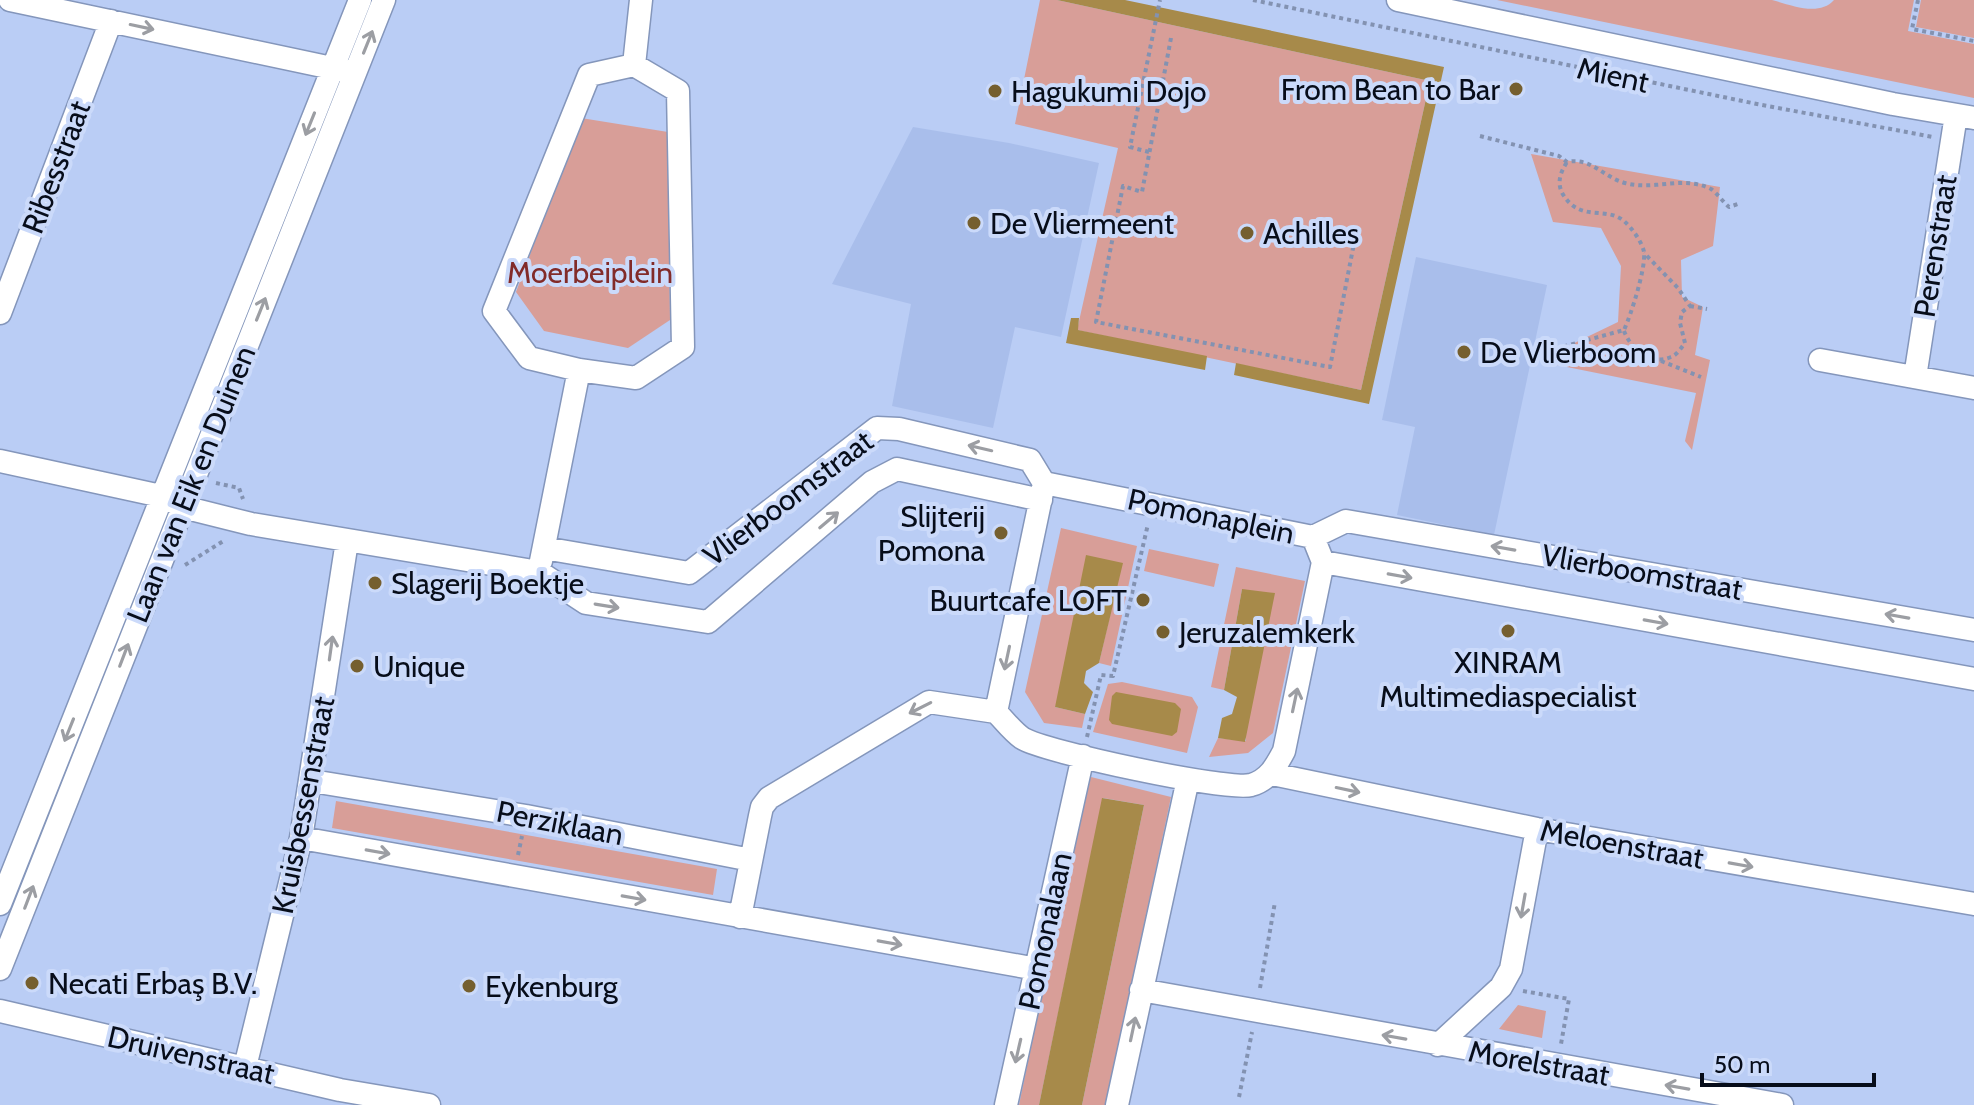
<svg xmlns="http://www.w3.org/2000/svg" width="1974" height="1105" viewBox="0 0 1974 1105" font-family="Cabin,sans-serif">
  <rect width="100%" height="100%" fill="#bacdf5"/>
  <path fill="#a9beeb" d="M 913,127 L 1009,143 L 1099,163 L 1061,337 L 1015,327 L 993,428 L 892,406 L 911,304 L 832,284 Z
    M 1416,257 L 1547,285 L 1494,535 L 1397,515 L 1415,427 L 1382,420 Z"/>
  <path fill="#d89e98" d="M 1040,0 L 1057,0 L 1430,81 L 1361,390 L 1077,330 L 1118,148 L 1015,124 Z
    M 1497,0 L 1772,0 C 1791,5 1819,17 1834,0 L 1914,0 L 1908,31 L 1974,44 L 1974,98 Z
    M 1921,0 L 1974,0 L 1974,38 L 1916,27 Z
    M 581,118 L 668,132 L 670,320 L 628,348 L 544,331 L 516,292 Z
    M 1531,154 L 1720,187 L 1713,246 L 1681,260 L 1682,297 L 1703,307 L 1695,355 L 1710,360 L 1692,450 L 1685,441 L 1696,393 L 1557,365 L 1562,349 L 1618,322 L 1621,266 L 1601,228 L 1553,222 Z
    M 1061,528 L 1137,546 L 1111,666 L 1099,663 L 1122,563 L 1055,707 L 1085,714 L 1082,728 L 1044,723 L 1025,692 Z
    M 1149,549 L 1219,564 L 1214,587 L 1144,571 Z
    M 1236,567 L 1305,581 L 1273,733 L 1248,753 L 1209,757 L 1218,738 L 1246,741 L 1242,589 L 1224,690 L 1211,687 Z
    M 1122,682 L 1192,697 L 1198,707 L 1187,753 L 1093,732 L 1108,684 Z
    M 1087,776 L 1171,797 L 1106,1105 L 1082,1105 L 1144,805 L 1103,798 L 1039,1105 L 1019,1105 Z
    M 336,801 L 717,869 L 713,895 L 332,828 Z
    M 1518,1005 L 1546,1011 L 1542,1038 L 1499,1029 Z"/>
  <path fill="#a78a4a" d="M 1057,0 L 1125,0 L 1444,67 L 1369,404 L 1234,375 L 1236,363 L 1361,390 L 1430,81 Z
    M 1071,318 L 1079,318 L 1078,330 L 1207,356 L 1205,370 L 1066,343 Z
    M 1086,555 L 1123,563 L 1099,663 L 1086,671 L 1084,683 L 1093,692 L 1085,714 L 1055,707 Z
    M 1242,589 L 1275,593 L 1245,742 L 1218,738 L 1222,718 L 1232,714 L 1237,697 L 1224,690 Z
    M 1116,692 L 1175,703 L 1181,709 L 1177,732 L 1172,736 L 1112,724 L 1109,720 L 1112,696 Z
    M 1102,798 L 1144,805 L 1082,1105 L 1039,1105 Z"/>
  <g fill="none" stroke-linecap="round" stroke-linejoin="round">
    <defs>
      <path id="minor" d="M 10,0 L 346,71
        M 1398,0 L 1893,104 L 1974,118
        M 634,65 L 678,91 L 683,347 L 636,378 L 579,370 L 529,358 L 494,311 L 589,75 Z
        M 634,65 L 641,0
        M 0,313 L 111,21
        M 1820,360 L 1974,388
        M 1915,377 L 1956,115
        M 0,461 L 161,496 L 183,507 L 251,524 L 539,572 L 586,603 L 708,622 L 872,482 L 897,469 L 1041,500
        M 1313,537 L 1346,521 L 1974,630
        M 544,548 L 689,573 L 877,428 L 899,429 L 1030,460 L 1044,483
        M 541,561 L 579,370
        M 1323,562 L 1974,679
        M 996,712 C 1004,720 1012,731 1022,738 C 1044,752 1227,791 1251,785 C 1269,780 1276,766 1284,751 L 1323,562 L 1313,537 L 1044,483
        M 996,712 L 1043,488
        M 1272,774 L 1537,829 L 1974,904
        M 312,781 L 526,816 L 751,860
        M 301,838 L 1037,969
        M 0,904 L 360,0
        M 740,917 L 760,816 L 762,807 L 769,798 L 929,702 L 996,712
        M 0,969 L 384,0
        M 1141,990 L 1782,1105
        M 0,1011 L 340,1090 L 429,1105
        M 1438,1045 L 1501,987 L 1511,969 L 1537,829
        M 245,1067 L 301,838 L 347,541
        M 1006,1105 L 1083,756
        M 1117,1105 L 1188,779"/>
    </defs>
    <use href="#minor" stroke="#8496bb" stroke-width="25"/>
    <path stroke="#8392b1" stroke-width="4" stroke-dasharray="4 4" stroke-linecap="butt" d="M 1253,0 L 1757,104 L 1933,137
      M 1918,0 L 1912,29 L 1974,41
      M 1171,38 L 1142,192 L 1123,186 L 1096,322 L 1330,367 L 1356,233
      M 1480,136 L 1559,156 L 1567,162 C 1591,157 1603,177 1625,183 C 1654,191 1683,175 1711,189 C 1717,193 1723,202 1729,207 L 1738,204
      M 1149,152 L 1130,147 L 1160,0
      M 1690,306 L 1707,309
      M 1624,331 C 1631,349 1651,366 1671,357 C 1677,355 1681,348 1685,343 L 1680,323 L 1682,312 L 1690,306 L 1678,288 L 1644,253
      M 1540,345 L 1558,348 L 1624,330 C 1631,315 1646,268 1644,252 C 1642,242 1632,228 1624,221 C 1606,206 1581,222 1564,196 C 1556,184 1560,173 1567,162
      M 1661,361 L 1701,377
      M 216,483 L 239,488 L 243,499
      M 185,565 L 225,540
      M 1087,737 L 1101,675 L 1113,676 L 1148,524
      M 518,855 L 522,836
      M 1260,988 L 1275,902
      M 1523,991 L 1569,999 L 1561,1044
      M 1239,1097 L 1252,1032"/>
    <use href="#minor" stroke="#fff" stroke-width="22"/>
  </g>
  <defs><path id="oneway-shaft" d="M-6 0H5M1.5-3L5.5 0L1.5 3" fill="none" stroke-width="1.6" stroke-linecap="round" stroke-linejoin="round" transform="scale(2)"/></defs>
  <g stroke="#9c9ea3">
    <use href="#oneway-shaft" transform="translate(142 27) rotate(12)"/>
    <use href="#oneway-shaft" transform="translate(368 42) rotate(-68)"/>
    <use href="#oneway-shaft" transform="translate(310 124) rotate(112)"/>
    <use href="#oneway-shaft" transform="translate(261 309) rotate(-68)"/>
    <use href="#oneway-shaft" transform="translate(980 448) rotate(-167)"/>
    <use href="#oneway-shaft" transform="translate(829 520) rotate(-40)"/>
    <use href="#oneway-shaft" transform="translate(1503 548) rotate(-170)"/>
    <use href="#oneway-shaft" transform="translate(1400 576) rotate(10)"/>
    <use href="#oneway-shaft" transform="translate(607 606) rotate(9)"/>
    <use href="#oneway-shaft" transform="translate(1897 616) rotate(-170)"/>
    <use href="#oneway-shaft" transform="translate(1656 622) rotate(10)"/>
    <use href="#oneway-shaft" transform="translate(331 648) rotate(-82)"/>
    <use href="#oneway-shaft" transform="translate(124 655) rotate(-69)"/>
    <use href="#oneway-shaft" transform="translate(1007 658) rotate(102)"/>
    <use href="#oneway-shaft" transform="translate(1295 700) rotate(-78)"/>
    <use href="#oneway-shaft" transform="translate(920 708) rotate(153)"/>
    <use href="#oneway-shaft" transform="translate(69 730) rotate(112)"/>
    <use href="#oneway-shaft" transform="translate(1348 790) rotate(12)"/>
    <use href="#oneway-shaft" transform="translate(378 852) rotate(10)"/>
    <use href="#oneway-shaft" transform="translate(1741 865) rotate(10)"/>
    <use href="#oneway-shaft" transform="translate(29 897) rotate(-69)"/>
    <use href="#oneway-shaft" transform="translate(634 898) rotate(10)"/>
    <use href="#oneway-shaft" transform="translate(1523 906) rotate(100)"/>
    <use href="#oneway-shaft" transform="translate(890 943) rotate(10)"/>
    <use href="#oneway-shaft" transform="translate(1133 1029) rotate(-78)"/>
    <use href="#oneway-shaft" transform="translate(1394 1037) rotate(-170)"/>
    <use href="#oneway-shaft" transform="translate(1018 1051) rotate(103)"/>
    <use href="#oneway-shaft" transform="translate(1677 1087) rotate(-170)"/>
  </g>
  <g fill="#755f2f" stroke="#cbdafa" stroke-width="3">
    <circle cx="1516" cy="89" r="8"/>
    <circle cx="995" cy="91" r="8"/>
    <circle cx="974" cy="223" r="8"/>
    <circle cx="1247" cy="233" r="8"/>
    <circle cx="1464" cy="352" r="8"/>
    <circle cx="1001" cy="533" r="8"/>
    <circle cx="375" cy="583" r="8"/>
    <circle cx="1143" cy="600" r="8"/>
    <circle cx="1508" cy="631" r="8"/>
    <circle cx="1163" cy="632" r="8"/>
    <circle cx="357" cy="666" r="8"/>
    <circle cx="32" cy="983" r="8"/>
    <circle cx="469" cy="986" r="8"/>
  </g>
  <g text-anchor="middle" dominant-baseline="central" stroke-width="8" stroke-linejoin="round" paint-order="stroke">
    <g font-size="30" fill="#070d1a" stroke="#cbdafa">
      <text transform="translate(1613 75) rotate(12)">Mient</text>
      <text transform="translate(56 167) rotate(-69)">Ribesstraat</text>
      <text transform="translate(1935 246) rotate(-81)">Perenstraat</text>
      <text transform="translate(191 484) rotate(-68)">Laan van Eik en Duinen</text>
      <text transform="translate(788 498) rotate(-37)">Vlierboomstraat</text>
      <text transform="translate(1211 516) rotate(12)">Pomonaplein</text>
      <text transform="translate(1642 572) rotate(10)">Vlierboomstraat</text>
      <text transform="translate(303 805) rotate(-79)">Kruisbessenstraat</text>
      <text transform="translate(560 823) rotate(11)">Perziklaan</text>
      <text transform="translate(1622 844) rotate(10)">Meloenstraat</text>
      <text transform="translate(1045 931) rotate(-78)">Pomonalaan</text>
      <text transform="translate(191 1055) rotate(13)">Druivenstraat</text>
      <text transform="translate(1539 1063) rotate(10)">Morelstraat</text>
    </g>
    <g font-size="30" fill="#070d1a" stroke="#cbdafa" text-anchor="start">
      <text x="1500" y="89" text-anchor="end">From Bean to Bar</text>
      <text x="1011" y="91">Hagukumi Dojo</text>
      <text x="990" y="223">De Vliermeent</text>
      <text x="1263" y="233">Achilles</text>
      <text x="1480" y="352">De Vlierboom</text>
      <text x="985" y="516" text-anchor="end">Slijterij<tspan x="985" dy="34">Pomona</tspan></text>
      <text x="391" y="583">Slagerij Boektje</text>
      <text x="1127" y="600" text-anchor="end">Buurtcafe LOFT</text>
      <text x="1179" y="632">Jeruzalemkerk</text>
      <text x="1508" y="662" text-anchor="middle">XINRAM<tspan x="1508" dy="34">Multimediaspecialist</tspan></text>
      <text x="373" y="666">Unique</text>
      <text x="48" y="983">Necati Erbaş B.V.</text>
      <text x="485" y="986">Eykenburg</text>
    </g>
    <g font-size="30" fill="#822b29" stroke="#cbdafa">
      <text x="590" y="272">Moerbeiplein</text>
    </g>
  </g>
  <path d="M1702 1073v12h172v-12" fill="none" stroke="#070d1a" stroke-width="4"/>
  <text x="1714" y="1073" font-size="24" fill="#070d1a" stroke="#cbdafa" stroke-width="6" paint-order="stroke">50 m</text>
</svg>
